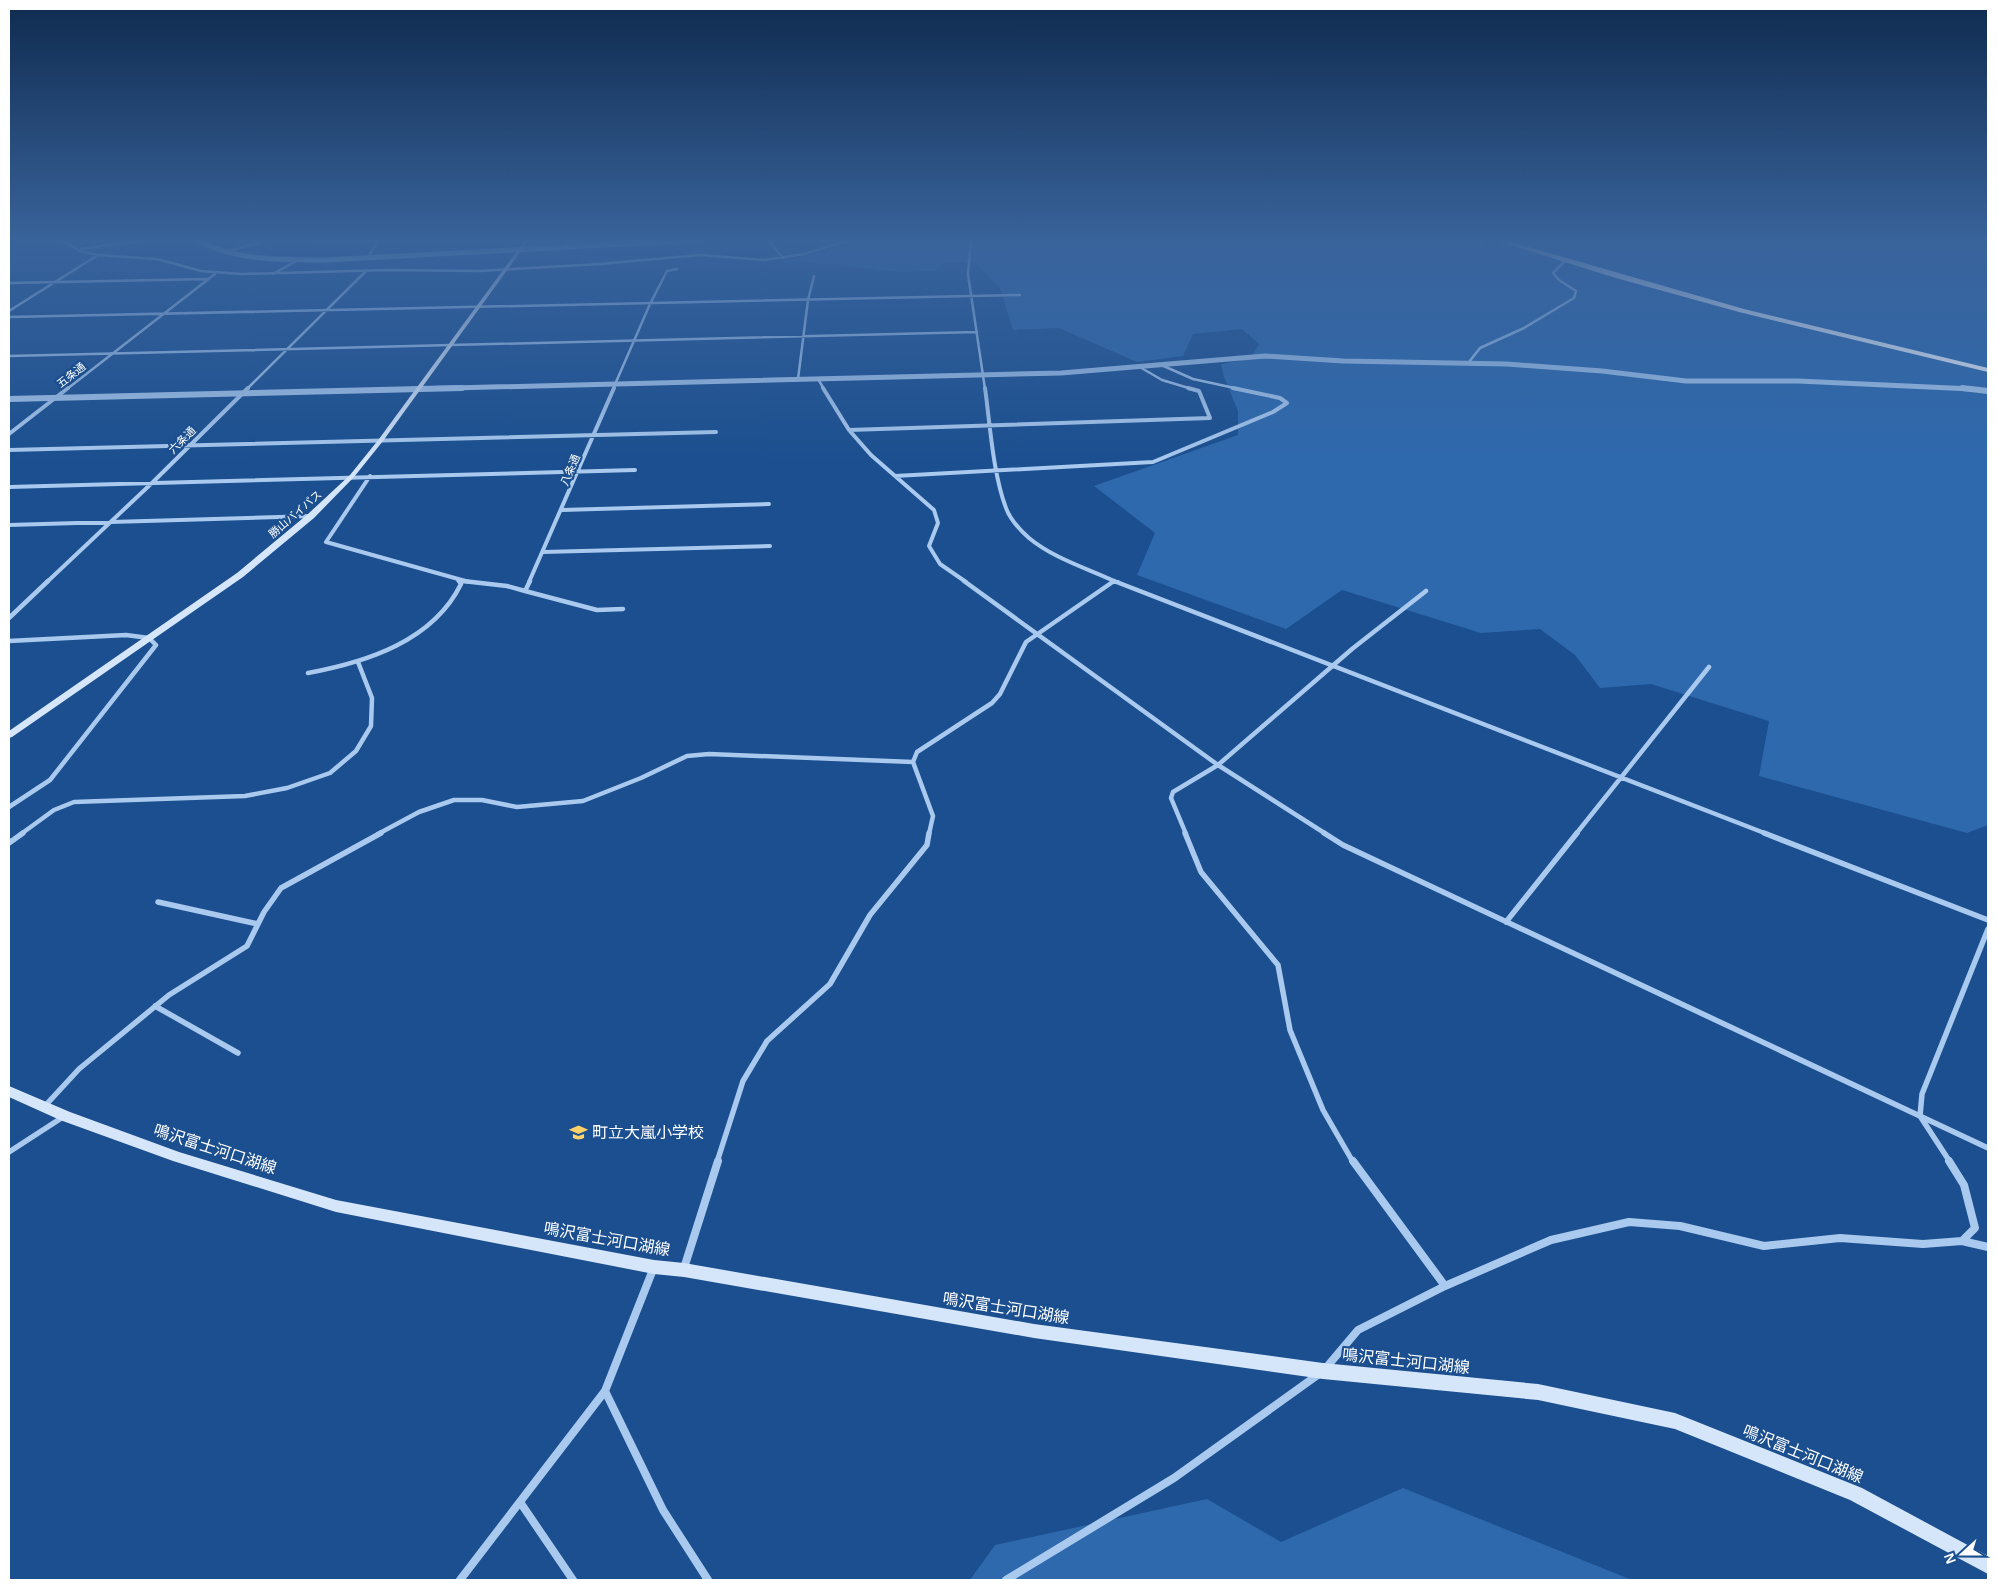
<svg xmlns="http://www.w3.org/2000/svg" width="1997" height="1589" viewBox="0 0 1997 1589" font-family="Arial,'Noto Sans JP',sans-serif">
  <rect width="100%" height="100%" fill="#1b4f8f"/>
  <path fill="#2e69ad" d="M 869,240 L 1413,240 L 1493,247 L 1527,240 L 1988,240 L 1988,825 L 1967,833 L 1759,776 L 1769,721 L 1651,684 L 1600,688 L 1575,655 L 1540,629 L 1481,633 L 1342,590 L 1286,629 L 1137,575 L 1155,533 L 1094,486 L 1238,435 L 1238,411 L 1224,377 L 1221,364 L 1250,359 L 1259,344 L 1242,329 L 1193,334 L 1183,356 L 1137,362 L 1059,328 L 1013,330 L 1000,288 L 976,263 L 945,263 L 934,271 L 901,272 L 818,263 L 781,262 Z
    M 1403,1488 L 1632,1580 L 970,1580 L 995,1545 L 1207,1499 L 1281,1542 Z"/>
  <g fill="none" stroke-linecap="round" stroke-linejoin="round">
    <path stroke="#a9c9ee" stroke-width="2.5" d="M 62,240 L 80,251 L 98,255 L 157,259 L 201,271 L 241,274 L 387,270 L 480,271 L 600,264 L 700,255 L 764,260 L 804,254 L 849,240
      M 305,240 L 331,242 L 384,240
      M 572,240 L 576,240
      M 768,240 L 783,258
      M 971,240 L 968,274 L 985,389
      M 81,249 L 144,240
      M 227,252 L 268,240
      M 368,258 L 378,240
      M 273,274 L 298,260
      M 9,283 L 207,279
      M 9,311 L 98,255
      M 9,317 L 1020,295
      M 9,356 L 977,332
      M 1469,362 L 1480,348 L 1524,328 L 1574,298 L 1576,291 L 1559,280 L 1553,273 L 1565,261
      M 1159,364 L 1193,379 L 1239,389
      M 1138,366 L 1162,380 L 1192,389
      M 798,379 L 808,300 L 814,276
      M 818,379 L 824,389
      M 67,389 L 215,274
      M 247,389 L 365,272
      M 613,389 L 650,304 L 667,271 L 677,269"/>
    <path stroke="#a9c9ee" stroke-width="4" d="M 823,388 L 849,430 L 871,455 L 934,510 L 938,523 L 929,546 L 940,564 L 966,582
      M 985,388 C 990,424 993,474 1006,508 C 1010,519 1020,530 1029,538 C 1053,558 1086,568 1114,581
      M 849,430 L 1210,418 L 1199,391 L 1188,388
      M 9,434 L 68,388
      M 9,450 L 716,432
      M 370,476 L 326,542 L 469,582
      M 895,476 L 1153,462 L 1273,412 L 1287,403 L 1280,398 L 1233,388
      M 9,487 L 635,470
      M 562,510 L 769,504
      M 9,525 L 311,516
      M 543,552 L 770,546
      M 458,580 L 460,582
      M 47,582 L 153,482 L 248,388
      M 529,582 L 614,388
      M 1112,582 L 1118,582"/>
    <path stroke="#a9c9ee" stroke-width="4.5" d="M 463,581 L 507,586 L 525,591
      M 530,581 L 525,591 L 597,610 L 623,609
      M 964,581 L 1218,765 L 1326,834
      M 1114,581 L 1767,834
      M 9,618 L 48,581
      M 9,641 L 126,635 L 149,638 L 156,645 L 50,780 L 9,807
      M 308,673 C 367,662 433,641 461,584 L 459,581
      M 21,834 L 54,810 L 74,802 L 245,796 L 287,788 L 330,773 L 356,751 L 371,726 L 372,698 L 358,662
      M 378,834 L 419,812 L 454,800 L 482,800 L 517,807 L 583,801 L 641,778 L 687,756 L 709,754 L 913,762
      M 929,834 L 933,816 L 913,762 L 917,752 L 992,703 L 1000,694 L 1026,642 L 1114,581
      M 1186,834 L 1171,798 L 1173,792 L 1218,765 L 1352,649 L 1426,591
      M 1576,834 L 1709,667"/>
    <path stroke="#a9c9ee" stroke-width="5.5" d="M 1185,833 L 1201,872 L 1278,965 L 1290,1030 L 1323,1110 L 1353,1162
      M 1324,833 L 1343,845 L 1988,1148
      M 1764,833 L 1988,920
      M 9,843 L 23,833
      M 158,902 L 258,924
      M 1506,922 L 1577,833
      M 155,1006 L 238,1053
      M 44,1107 L 79,1069 L 169,995 L 247,946 L 264,912 L 281,888 L 381,833
      M 9,1152 L 63,1117
      M 717,1162 L 743,1081 L 767,1041 L 830,984 L 870,915 L 927,845 L 929,833
      M 1950,1162 L 1920,1116 L 1922,1094 L 1988,929"/>
    <path stroke="#a9c9ee" stroke-width="8" d="M 1353,1161 L 1445,1286
      M 1962,1241 L 1988,1247
      M 654,1267 L 605,1391 L 663,1510 L 708,1580
      M 684,1268 L 718,1161
      M 1325,1369 L 1358,1330 L 1445,1286 L 1551,1240 L 1629,1222 L 1680,1226 L 1764,1246 L 1840,1238 L 1923,1244 L 1962,1241 L 1975,1228 L 1964,1185 L 1949,1161
      M 520,1502 L 573,1580
      M 460,1580 L 605,1391
      M 1006,1580 L 1174,1478 L 1319,1374"/>
    <path stroke="#a9c9ee" stroke-width="5" d="M 196,240 C 237,261 281,260 326,260 L 699,240
      M 412,389 L 1061,373 L 1265,356 L 1343,361 L 1507,364 L 1602,371 L 1686,381 L 1798,381 L 1972,389"/>
    <path stroke="#a9c9ee" stroke-width="6" d="M 1962,388 L 1988,391
      M 9,399 L 462,388"/>
    <path fill="#d6e6fa" fill-rule="evenodd" d="M 525,240 L 529,240 L 383,441 L 354,477 L 314,518 L 243,577 L 12,737 L 9,738 L 9,731 L 237,573 L 308,514 L 350,475 L 379,439 Z
      M 9,1086 L 70,1112 L 179,1152 L 336,1200 L 654,1260 L 684,1263 L 1034,1324 L 1323,1363 L 1538,1384 L 1675,1413 L 1862,1488 L 1988,1556 L 1988,1574 L 1850,1500 L 1675,1429 L 1538,1400 L 1323,1379 L 1034,1338 L 684,1277 L 654,1274 L 336,1212 L 173,1161 L 60,1120 L 9,1097 Z"/>
    <path fill="#f8faff" fill-rule="evenodd" d="M 1494,240 L 1504,240 L 1744,309 L 1988,368 L 1988,372 L 1739,312 L 1616,278 Z"/>
  </g>
  <linearGradient id="sky" x2="0" y2="1"><stop stop-color="#0f2b4f"/><stop offset="0.52" stop-color="#39639b"/><stop offset="1" stop-color="#39639b" stop-opacity="0"/></linearGradient>
  <rect width="1997" height="462" fill="url(#sky)"/>
  <defs>
    <symbol id="school-bare" viewBox="-9 -9 18 18"><path d="M0-5L7-2L0 1L-7-2ZM-4 1L0 2.5L4 1V4Q0 6-4 4Z" fill="#ffd166" stroke="#1b4f8f" stroke-width="2.5" paint-order="stroke"/></symbol>
  </defs>
  <g fill-rule="evenodd">
    <use href="#school-bare" x="566" y="1120" width="25" height="25"/>
  </g>
  <g text-anchor="middle" dominant-baseline="central" stroke-width="4.5" stroke-linejoin="round" paint-order="stroke">
    <g font-size="11" fill="#fff" stroke="#1b4f8f">
      <text transform="translate(71 375) rotate(-38)">五条通</text>
      <text transform="translate(182 440) rotate(-45)">六条通</text>
      <text transform="translate(570 470) rotate(-67)">八条通</text>
      <text transform="translate(295 514) rotate(-41)">勝山バイパス</text>
    </g>
    <g font-size="16" fill="#fff" stroke="#1b4f8f" text-anchor="start">
      <text x="592" y="1132">町立大嵐小学校</text>
    </g>
    <g font-size="16" fill="#fff" stroke="#1b4f8f">
      <text transform="translate(215 1149) rotate(18)">鳴沢富士河口湖線</text>
      <text transform="translate(607 1239) rotate(10)">鳴沢富士河口湖線</text>
      <text transform="translate(1006 1308) rotate(9)">鳴沢富士河口湖線</text>
      <text transform="translate(1406 1361) rotate(6)">鳴沢富士河口湖線</text>
      <text transform="translate(1803 1454) rotate(22)">鳴沢富士河口湖線</text>
    </g>
  </g>
  <rect width="1997" height="1589" fill="none" stroke="#ffffff" stroke-width="20"/>
  <g transform="translate(1962 1554) rotate(249)" stroke="#1b4f8f" stroke-width="4" paint-order="stroke">
  <path d="M0-4L9 19L0 12L-9 19Z" fill="#ffffff"/>
  <text y="-8" font-size="14" font-weight="bold" text-anchor="middle" fill="#ffffff">N</text>
  </g>
</svg>
